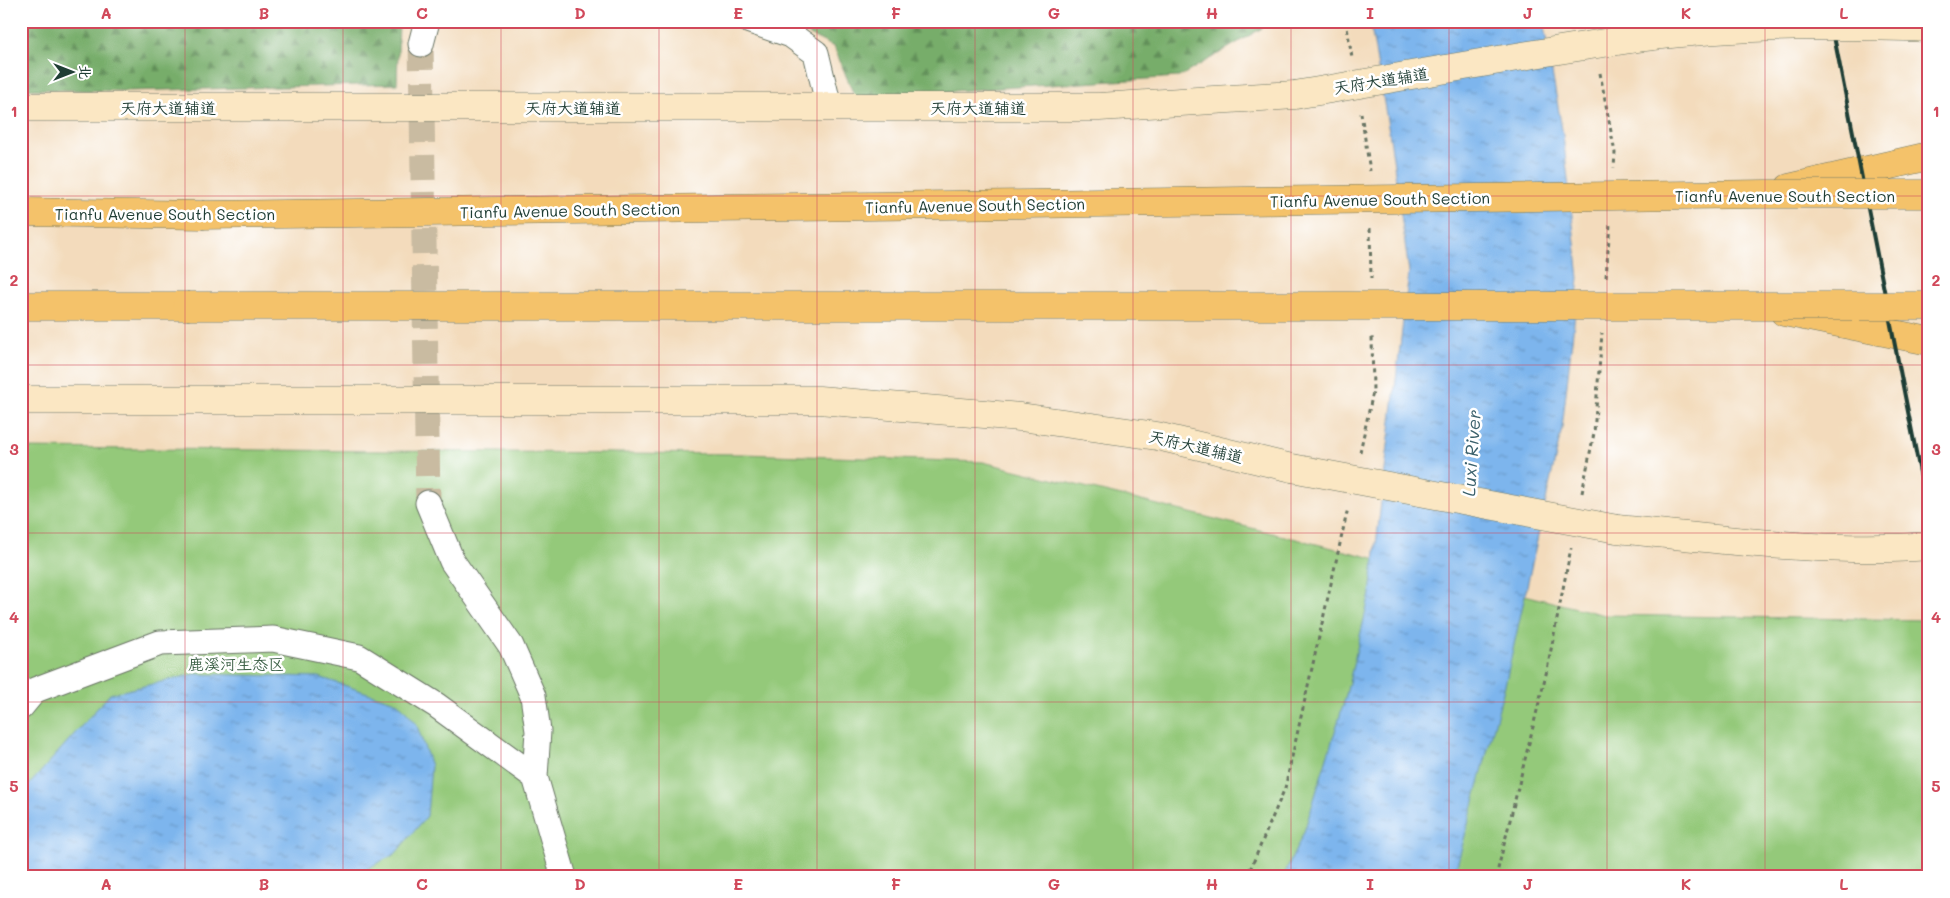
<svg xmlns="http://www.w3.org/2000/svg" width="1950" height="898" viewBox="0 0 1950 898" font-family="Mali,'LXGW WenKai TC',sans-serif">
  <defs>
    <pattern id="forest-firs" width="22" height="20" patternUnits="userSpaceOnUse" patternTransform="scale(1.25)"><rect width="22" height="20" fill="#77ad6a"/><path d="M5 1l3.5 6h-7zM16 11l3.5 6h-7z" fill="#618e58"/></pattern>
    <pattern id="water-ripples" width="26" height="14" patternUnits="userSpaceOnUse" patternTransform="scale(1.25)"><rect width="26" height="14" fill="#7db5ed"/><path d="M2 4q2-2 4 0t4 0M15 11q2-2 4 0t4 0" fill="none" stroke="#6694c1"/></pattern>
  </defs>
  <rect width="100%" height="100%" fill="#fff"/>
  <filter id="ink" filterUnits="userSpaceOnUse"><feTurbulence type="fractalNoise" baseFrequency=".02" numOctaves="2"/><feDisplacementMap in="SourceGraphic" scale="10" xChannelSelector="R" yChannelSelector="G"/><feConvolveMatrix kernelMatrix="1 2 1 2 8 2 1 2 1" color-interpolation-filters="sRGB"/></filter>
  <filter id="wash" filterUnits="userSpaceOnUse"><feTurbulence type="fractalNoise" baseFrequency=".0096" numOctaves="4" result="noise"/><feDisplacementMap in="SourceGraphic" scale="20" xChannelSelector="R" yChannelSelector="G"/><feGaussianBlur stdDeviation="1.12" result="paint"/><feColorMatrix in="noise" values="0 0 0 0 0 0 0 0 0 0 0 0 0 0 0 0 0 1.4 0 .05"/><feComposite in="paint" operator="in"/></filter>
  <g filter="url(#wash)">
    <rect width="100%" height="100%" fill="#f3dbbc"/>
    <path fill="#94c97a" stroke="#5a8357" d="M 21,448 L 743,454 L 983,462 L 1605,615 L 1929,620 L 1929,877 L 21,877 Z"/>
    <path fill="url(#forest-firs)" stroke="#4b754f" d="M 21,21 L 399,21 L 397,84 L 126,91 L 21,89 Z
      M 782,21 L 1274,21 L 1179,77 L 855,97 L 834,47 Z"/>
    <path fill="url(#water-ripples)" stroke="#4e7990" d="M 1370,21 L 1543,21 L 1563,135 L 1579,278 L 1562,428 L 1506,681 L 1454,877 L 1283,877 L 1304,832 L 1345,699 L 1370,594 L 1409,272 L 1391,144 Z
      M 195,674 L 319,677 L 398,703 L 416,723 L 431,766 L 427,816 L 395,854 L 351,877 L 21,877 L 21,794 L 110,694 Z"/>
  </g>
  <g filter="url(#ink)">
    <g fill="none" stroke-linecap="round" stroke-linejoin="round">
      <path stroke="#c9bba1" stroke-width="25" stroke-dasharray="25 12" stroke-linecap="butt" d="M 421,44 L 428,503"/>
      <defs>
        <path id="street" d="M 750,21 L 791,35 L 816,53 L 829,107
          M 421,44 L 427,21
          M 428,503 L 452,561 L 511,646 L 533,696 L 538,731 L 535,777 L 564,877
          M 21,707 L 35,690 L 160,643 L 273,639 L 359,657 L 436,705 L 535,777"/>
        <path id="secondary" d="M 21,107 L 1099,107 L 1295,95
          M 21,400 L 819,400 L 1020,417 L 1157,436 L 1292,468
          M 1617,529 C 1720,539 1825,554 1929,546"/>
        <path id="highway" d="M 1789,188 L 1929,156
          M 21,212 L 202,215
          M 21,306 L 187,306
          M 1784,312 L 1929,341"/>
      </defs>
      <use href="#street" stroke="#697464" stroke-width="27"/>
      <use href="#secondary" stroke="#697464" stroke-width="29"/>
      <use href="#highway" stroke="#697464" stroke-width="29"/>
      <path stroke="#697464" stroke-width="3" stroke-dasharray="4 4" stroke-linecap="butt" d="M 1346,21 L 1352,58
        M 1600,73 L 1615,153 L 1614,168
        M 1361,113 L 1370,171
        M 1370,228 L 1371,279
        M 1606,277 L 1610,224
        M 1360,452 L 1373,392 L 1372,335
        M 1582,493 L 1594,433 L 1602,333
        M 1247,877 L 1285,788 L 1348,508
        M 1496,877 L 1547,670 L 1571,548"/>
      <use href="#street" stroke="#fff" stroke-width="25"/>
      <use href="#secondary" stroke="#fbe7c3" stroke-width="28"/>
      <use href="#highway" stroke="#f4c26a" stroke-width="28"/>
      <path stroke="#1f3d34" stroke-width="4" d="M 1831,21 L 1929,518"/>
      <defs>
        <path id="secondary-bridge" d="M 1295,95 C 1409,76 1524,54 1638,38 C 1734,25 1832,24 1929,28
          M 1292,468 L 1617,529"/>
        <path id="highway-bridge" d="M 202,215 L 1765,194 L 1929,194
          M 187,306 L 1929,306"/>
      </defs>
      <use href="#secondary-bridge" stroke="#697464" stroke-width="29" stroke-linecap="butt"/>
      <use href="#highway-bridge" stroke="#697464" stroke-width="29" stroke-linecap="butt"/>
      <use href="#secondary-bridge" stroke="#fbe7c3" stroke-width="28"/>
      <use href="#highway-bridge" stroke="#f4c26a" stroke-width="28"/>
    </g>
  </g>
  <path fill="none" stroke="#d1495b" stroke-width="1" stroke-opacity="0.55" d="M 185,21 L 185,877M 343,21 L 343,877M 501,21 L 501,877M 659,21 L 659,877M 817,21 L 817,877M 975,21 L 975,877M 1133,21 L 1133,877M 1291,21 L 1291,877M 1449,21 L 1449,877M 1607,21 L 1607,877M 1765,21 L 1765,877M 21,196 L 1929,196M 21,365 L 1929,365M 21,533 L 1929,533M 21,702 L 1929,702"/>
  <g text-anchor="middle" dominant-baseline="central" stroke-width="5" stroke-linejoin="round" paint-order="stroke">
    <g font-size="16" fill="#1f3d34" stroke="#fff">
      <text transform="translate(1381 80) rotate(-9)">天府大道辅道</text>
      <text x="168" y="107">天府大道辅道</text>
      <text x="573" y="107">天府大道辅道</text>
      <text x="978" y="107">天府大道辅道</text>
      <text x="1785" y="195">Tianfu Avenue South Section</text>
      <text transform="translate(1380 199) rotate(-1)">Tianfu Avenue South Section</text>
      <text transform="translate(975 205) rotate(-1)">Tianfu Avenue South Section</text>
      <text transform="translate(570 210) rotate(-1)">Tianfu Avenue South Section</text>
      <text x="165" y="213">Tianfu Avenue South Section</text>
      <text transform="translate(1196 446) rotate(13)">天府大道辅道</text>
    </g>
    <g font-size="16" fill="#3c6046" stroke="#fff">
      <text x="236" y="663">鹿溪河生态区</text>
    </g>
    <g font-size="18" font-style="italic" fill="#3b616c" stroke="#fff">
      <text transform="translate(1471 453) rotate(-86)">Luxi River</text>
    </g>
  </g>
  <rect width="1950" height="898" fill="none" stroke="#fff" stroke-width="55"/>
  <g transform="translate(72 72) rotate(90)" stroke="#ffffff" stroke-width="4" paint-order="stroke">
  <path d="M0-4L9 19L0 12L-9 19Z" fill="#1f3d34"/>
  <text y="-8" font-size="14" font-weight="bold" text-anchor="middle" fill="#1f3d34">北</text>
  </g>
  <rect x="28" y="28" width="1894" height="842" fill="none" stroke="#d1495b" stroke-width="2"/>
  <g font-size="16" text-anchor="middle" font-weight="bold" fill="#d1495b">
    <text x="106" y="19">A</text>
    <text x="264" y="19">B</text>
    <text x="422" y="19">C</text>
    <text x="580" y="19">D</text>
    <text x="738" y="19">E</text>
    <text x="896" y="19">F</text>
    <text x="1054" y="19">G</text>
    <text x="1212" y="19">H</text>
    <text x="1370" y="19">I</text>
    <text x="1528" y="19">J</text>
    <text x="1686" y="19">K</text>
    <text x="1844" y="19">L</text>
    <text x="14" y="117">1</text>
    <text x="1936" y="117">1</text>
    <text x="14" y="286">2</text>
    <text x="1936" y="286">2</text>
    <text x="14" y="455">3</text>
    <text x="1936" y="455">3</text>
    <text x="14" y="623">4</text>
    <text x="1936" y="623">4</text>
    <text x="14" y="792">5</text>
    <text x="1936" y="792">5</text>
    <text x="106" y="890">A</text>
    <text x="264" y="890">B</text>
    <text x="422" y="890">C</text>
    <text x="580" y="890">D</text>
    <text x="738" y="890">E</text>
    <text x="896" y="890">F</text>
    <text x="1054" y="890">G</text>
    <text x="1212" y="890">H</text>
    <text x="1370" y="890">I</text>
    <text x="1528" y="890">J</text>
    <text x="1686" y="890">K</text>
    <text x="1844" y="890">L</text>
  </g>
</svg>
